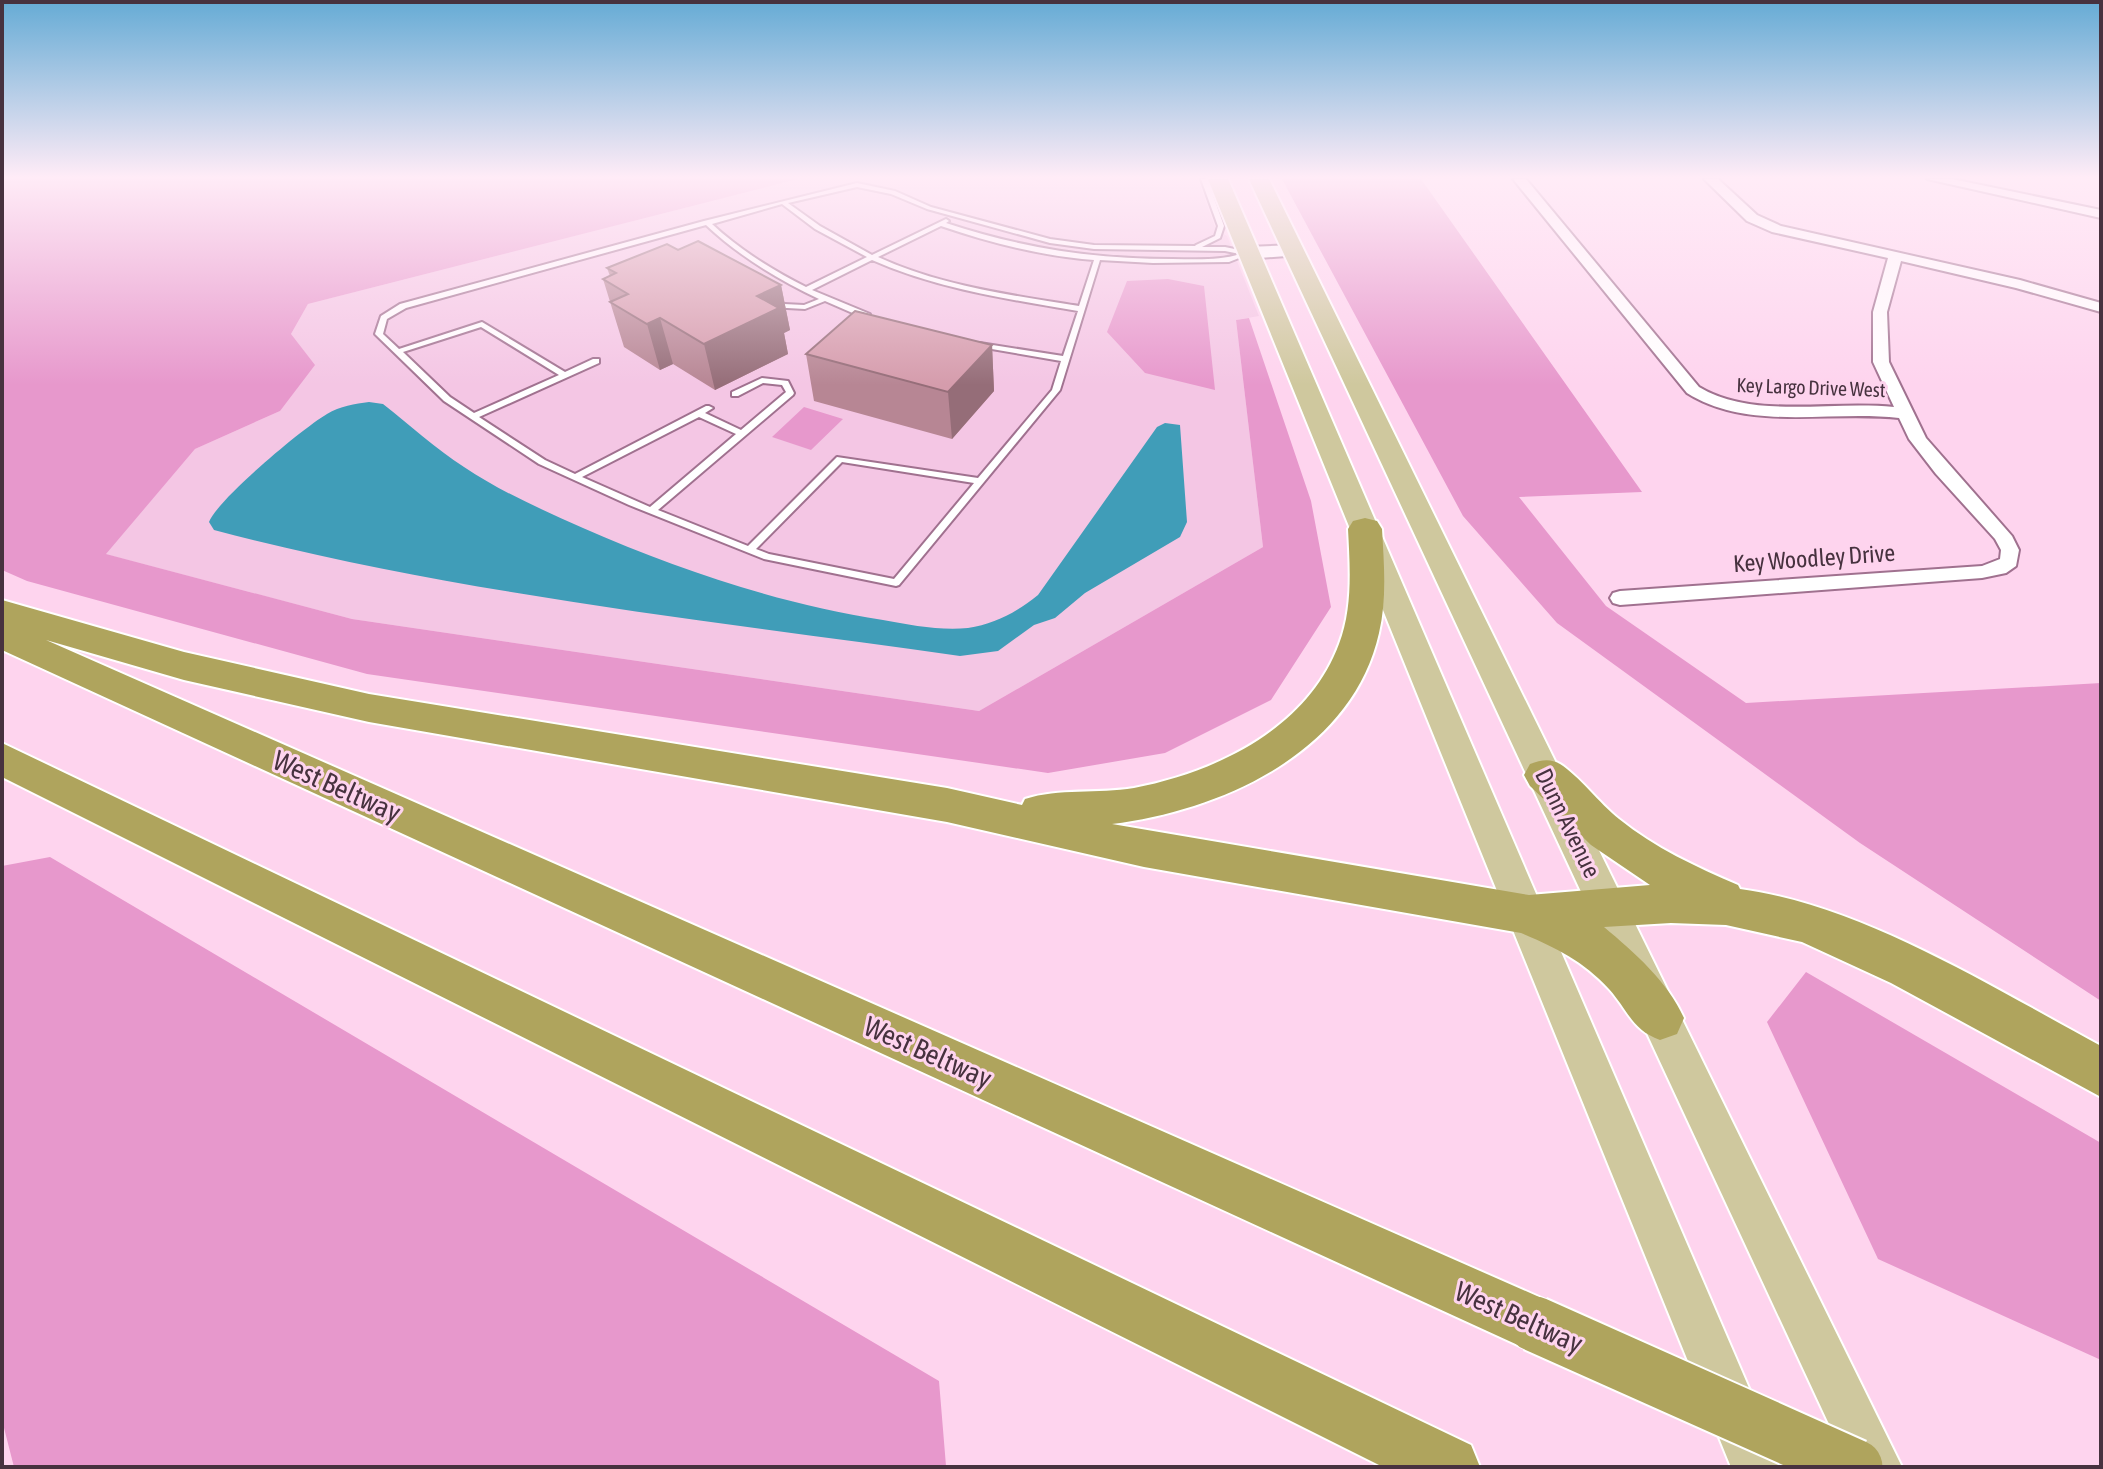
<svg xmlns="http://www.w3.org/2000/svg" width="2103" height="1469" viewBox="0 0 2103 1469" font-family="'Asap Condensed',sans-serif">
  <rect width="100%" height="100%" fill="#fed4ee"/>
  <path fill="#f4c6e4" d="M 798,179 L 1198,179 L 1216,230 L 1227,236 L 1259,316 L 1236,320 L 1263,547 L 979,711 L 352,619 L 105,554 L 195,449 L 280,411 L 291,334 L 308,304 Z"/>
  <path fill="#e798cc" d="M 2,179 L 798,179 L 308,304 L 291,334 L 315,365 L 280,411 L 195,449 L 106,554 L 352,619 L 979,711 L 1263,547 L 1236,320 L 1249,318 L 1311,501 L 1331,607 L 1271,700 L 1165,753 L 1048,773 L 367,674 L 27,581 L 2,570 Z
    M 1282,179 L 1421,179 L 1642,492 L 1519,497 L 1606,606 L 1746,703 L 2101,683 L 2101,1001 L 1860,843 L 1557,623 L 1463,516 Z
    M 1168,279 L 1204,286 L 1215,390 L 1145,373 L 1107,332 L 1127,281 Z
    M 804,407 L 843,419 L 811,450 L 772,437 Z
    M 50,857 L 939,1381 L 946,1466 L 14,1467 L 2,1420 L 2,866 Z
    M 1806,972 L 2101,1143 L 2101,1360 L 1878,1259 L 1767,1022 Z"/>
  <path fill="#409db8" d="M 369,402 L 383,404 C 410,425 436,449 464,467 C 501,492 543,510 583,528 C 679,570 780,604 883,620 C 910,625 941,631 968,628 C 995,624 1017,612 1038,595 L 1157,427 L 1165,423 L 1180,425 L 1187,522 L 1180,537 L 1085,593 L 1055,618 L 1034,625 L 998,651 L 960,656 C 711,621 458,594 214,530 L 209,522 C 218,499 303,428 327,414 C 340,406 355,404 369,402 Z"/>
  <g fill="none" stroke-linecap="round" stroke-linejoin="round">
    <defs>
      <path id="lane" d="M 1201,179 L 1207,179 L 1224,226 L 1220,238 L 1202,247 L 1225,247 L 1249,252 L 1249,254 L 1229,262 L 1153,263 L 1100,260 L 1060,390 L 899,585 L 896,586 L 764,559 L 629,505 L 539,464 L 444,401 L 375,334 L 381,316 L 400,304 L 704,221 L 857,183 L 895,191 L 931,207 L 1050,239 L 1094,245 L 1195,246 L 1196,245 L 1215,236 L 1218,226 ZM 857,187 L 891,194 L 927,209 L 1050,243 L 1094,249 L 1225,251 L 1240,254 C 1219,261 1194,259 1172,259 C 1093,259 1022,248 946,223 L 949,221 L 946,219 L 872,255 L 820,226 L 788,203 ZM 782,204 L 815,229 L 867,257 L 806,287 C 772,270 740,250 712,224 ZM 706,225 C 739,256 777,279 819,299 L 804,305 L 784,304 L 784,308 L 787,308 L 805,309 L 825,301 L 864,318 L 870,318 L 870,314 L 812,290 L 872,260 C 937,289 1008,299 1078,311 L 1063,356 L 980,343 L 976,345 L 980,347 L 1061,361 L 1052,390 L 978,478 L 837,457 L 748,546 L 658,510 L 793,395 L 794,393 L 788,381 L 762,378 L 732,392 L 732,396 L 738,396 L 763,383 L 782,385 L 786,392 L 741,430 L 705,413 L 713,408 L 709,406 L 706,406 L 575,474 L 545,460 L 479,417 L 599,363 L 599,359 L 593,359 L 565,372 L 482,322 L 399,349 L 383,334 L 387,319 L 406,308 ZM 941,226 C 991,243 1041,256 1094,260 L 1079,306 C 1011,295 941,286 878,257 ZM 481,327 L 559,375 L 474,413 L 450,397 L 403,352 ZM 699,417 L 736,434 L 650,507 L 582,477 ZM 842,462 L 974,483 L 894,579 L 769,554 L 756,549 Z"/>
      <path id="street" d="M 1513,179 L 1526,179 L 1699,387 C 1754,420 1831,400 1894,407 L 1873,362 L 1873,312 L 1888,258 L 1772,232 L 1747,221 L 1704,179 L 1718,179 L 1757,215 L 1781,226 L 2020,280 L 2101,303 L 2101,312 L 2016,288 L 1901,261 L 1887,312 L 1889,362 L 1926,438 L 2012,536 L 2019,550 L 2016,566 L 2006,573 L 1982,578 L 1620,605 L 1613,603 L 1610,598 L 1613,593 L 1620,591 L 1982,566 L 2000,559 L 2001,550 L 1995,539 L 1936,474 L 1909,439 L 1899,418 C 1829,410 1749,432 1687,393 Z
        M 1927,179 L 1952,179 L 2101,210 L 2101,218 Z"/>
      <path id="secondary" d="M 1293,245 L 1300,247 L 1302,251 L 1300,255 L 1247,259 L 1238,253 L 1247,247 Z"/>
      <path id="primary" d="M 1208,179 L 1228,179 L 1783,1467 L 1731,1467 Z
        M 1249,179 L 1269,179 L 1902,1467 L 1849,1467 Z"/>
      <path id="highway" d="M 1365,518 L 1377,521 L 1382,529 C 1384,564 1387,599 1379,633 C 1352,752 1223,810 1112,824 L 1529,895 L 1650,885 L 1591,845 L 1530,786 L 1524,775 L 1530,764 C 1541,760 1550,758 1560,764 C 1578,775 1600,804 1619,819 C 1655,848 1696,867 1738,885 L 1740,889 C 1862,905 1993,988 2101,1046 L 2101,1097 L 1891,983 L 1802,942 L 1726,925 L 1671,923 L 1604,927 C 1635,953 1667,981 1684,1018 L 1677,1034 L 1660,1040 C 1632,1030 1628,1010 1609,989 C 1582,960 1556,948 1521,933 L 1144,867 L 947,822 L 369,722 L 184,680 L 46,640 L 1555,1304 L 1564,1324 L 1555,1344 L 1535,1353 L 2,650 L 2,600 L 184,652 L 369,694 L 947,788 L 1022,805 L 1025,799 C 1059,788 1098,794 1134,788 C 1217,772 1308,728 1339,644 C 1353,608 1350,567 1348,529 L 1353,521 Z
        M 2,743 L 1471,1445 L 1480,1467 L 1383,1467 L 2,777 Z"/>
    </defs>
    <use href="#lane" stroke="#a0718f" stroke-width="4"/>
    <use href="#street" stroke="#a0718f" stroke-width="4"/>
    <use href="#secondary" stroke="#a0718f" stroke-width="4"/>
    <use href="#primary" stroke="#fff" stroke-width="4"/>
    <use href="#highway" stroke="#fff" stroke-width="4"/>
    <use href="#lane" fill="#fff" fill-rule="evenodd"/>
    <use href="#street" fill="#fff" fill-rule="evenodd"/>
    <use href="#secondary" fill="#fff" fill-rule="evenodd"/>
    <use href="#primary" fill="#cfc89e" fill-rule="evenodd"/>
    <use href="#highway" fill="#afa45d" fill-rule="evenodd"/>
    <defs>
      <path id="highway-bridge" d="M 1535,1324 L 1855,1467"/>
    </defs>
    <use href="#highway-bridge" stroke="#fff" stroke-width="59" stroke-linecap="butt"/>
    <use href="#highway-bridge" stroke="#afa45d" stroke-width="55"/>
  </g>
  <path fill="#b78694" d="M 678,250 L 781,285 L 790,330 L 784,333 L 788,354 L 715,390 L 673,364 L 660,370 L 624,347 L 603,279 L 610,276 L 607,268 Z
    M 992,345 L 994,391 L 952,439 L 814,401 L 806,354 Z"/>
  <path fill="#956d78" d="M 781,285 L 790,330 L 784,333 L 788,354 L 715,390 L 704,344 L 757,296 Z
    M 660,318 L 673,364 L 660,370 L 647,324 Z
    M 992,345 L 994,391 L 952,439 L 948,392 Z"/>
  <path fill="#d59cac" stroke="#956d78" stroke-width="2" d="M 698,241 L 781,285 L 757,296 L 779,308 L 704,344 L 660,318 L 647,324 L 610,302 L 628,294 L 603,279 L 616,273 L 607,268 L 667,244 L 678,250 Z
    M 855,311 L 992,345 L 948,392 L 806,354 Z"/>
  <linearGradient id="sky" x2="0" y2="1"><stop stop-color="#65abd5"/><stop offset="0.46" stop-color="#ffecf7"/><stop offset="1" stop-color="#ffecf7" stop-opacity="0"/></linearGradient>
  <rect width="2103" height="385" fill="url(#sky)"/>
  <g text-anchor="middle" dominant-baseline="central" stroke-width="6" stroke-linejoin="round" paint-order="stroke">
    <g font-size="20" fill="#47323f" stroke="#fed4ee">
      <text transform="translate(1811 387) rotate(2)">Key Largo Drive West</text>
    </g>
    <g font-size="24" fill="#47323f" stroke="#fed4ee">
      <text transform="translate(1814 558) rotate(-4)">Key Woodley Drive</text>
      <text transform="translate(1568 823) rotate(64)">Dunn Avenue</text>
    </g>
    <g font-size="28" fill="#47323f" stroke="#fed4ee">
      <text transform="translate(337 786) rotate(24)">West Beltway</text>
      <text transform="translate(928 1052) rotate(24)">West Beltway</text>
      <text transform="translate(1519 1317) rotate(24)">West Beltway</text>
    </g>
  </g>
  <rect width="2103" height="1469" fill="none" stroke="#47323f" stroke-width="8"/>
</svg>
